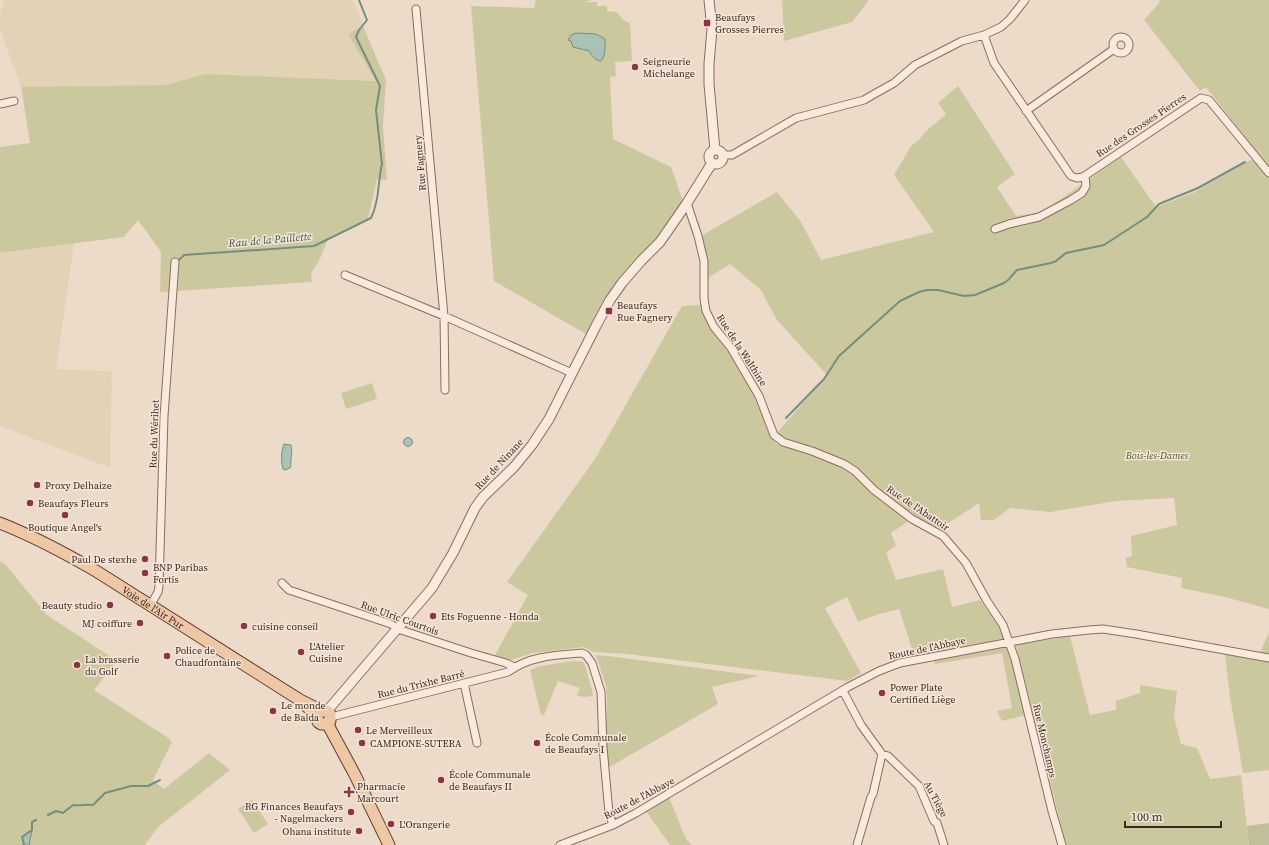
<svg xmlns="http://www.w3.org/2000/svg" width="1269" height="845" viewBox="0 0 1269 845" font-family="'Source Serif 4',serif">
  <rect width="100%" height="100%" fill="#eddbc9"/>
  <path fill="#e3d3b6" d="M 4,0 L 352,0 L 359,12 L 363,26 L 348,34 L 377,81 L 205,74 L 166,85 L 21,87 L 0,30 L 0,13 Z
    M 74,244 L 56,369 L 112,371 L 110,468 L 0,426 L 0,253 Z"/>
  <path fill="#ccc89d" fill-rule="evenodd" d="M 536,0 L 594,0 L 586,1 L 586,2 L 597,2 L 597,6 L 607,6 L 607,11 L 617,12 L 623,20 L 630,23 L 632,61 L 615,62 L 616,76 L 610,77 L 613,139 L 671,167 L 683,201 L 655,243 L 609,296 L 586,334 L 494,281 L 471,6 L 534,8 ZM 576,33 L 596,34 L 605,39 L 605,50 L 592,56 L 589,51 L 573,47 L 571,41 L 568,40 L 571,35 Z
    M 782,0 L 869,0 L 852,22 L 784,41 Z
    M 1159,0 L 1269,0 L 1269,168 L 1206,87 L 1200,91 L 1144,20 L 1160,2 Z
    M 363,26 L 386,80 L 383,126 L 387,180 L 377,179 L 368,219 L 329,237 L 319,261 L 311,273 L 312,282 L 160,292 L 161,252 L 138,220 L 124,237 L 0,253 L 0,147 L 30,143 L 21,87 L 166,85 L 205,74 L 376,81 L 348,34 Z
    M 958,86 L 1015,174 L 997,187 L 1016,216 L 1042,212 L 1121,157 L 1156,207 L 1195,192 L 1254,158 L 1269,177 L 1269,609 L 1225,597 L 1181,588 L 1182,578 L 1127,567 L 1126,558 L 1132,556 L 1131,536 L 1177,525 L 1174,498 L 1116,501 L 1050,512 L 1010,508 L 994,520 L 981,520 L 979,503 L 939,529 L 909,512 L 871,484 L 852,466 L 825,452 L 784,439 L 777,433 L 827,375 L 777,320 L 761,290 L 730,264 L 706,279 L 701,236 L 777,192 L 801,222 L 821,260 L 934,232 L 894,175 L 911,146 L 920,139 L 925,132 L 946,114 L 938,103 Z
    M 701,305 L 704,317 L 726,348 L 751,389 L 772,439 L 776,444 L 802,451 L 846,467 L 910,520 L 891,533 L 896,546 L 886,552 L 896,580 L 943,569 L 952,607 L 980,600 L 1007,639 L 968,645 L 924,654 L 914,655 L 899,609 L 879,614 L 858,622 L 847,597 L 825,608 L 861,673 L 848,681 L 627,654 L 593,652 L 584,647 L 533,653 L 508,661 L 494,657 L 528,595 L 507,582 L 595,459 L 682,306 Z
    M 372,383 L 377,399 L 346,409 L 341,393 Z
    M 0,561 L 5,564 L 47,615 L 117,661 L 94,690 L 167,737 L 172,742 L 153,780 L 164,789 L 209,753 L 230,770 L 158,827 L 145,845 L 0,845 Z
    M 1269,632 L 1269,654 L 1260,653 Z
    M 1070,636 L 1090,715 L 1116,710 L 1116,701 L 1140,693 L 1140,685 L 1177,691 L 1174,717 L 1181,744 L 1197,748 L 1210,779 L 1241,775 L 1249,845 L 1066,845 L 1016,645 Z
    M 1007,646 L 1026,715 L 1002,721 L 997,711 L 1012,708 L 1002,653 L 935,664 L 933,659 Z
    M 1225,654 L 1269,662 L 1269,770 L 1243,773 L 1230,697 Z
    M 596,655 L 616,657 L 759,676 L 712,687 L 718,704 L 608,768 L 606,731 L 607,704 L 606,686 Z
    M 573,661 L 584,662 L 592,690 L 593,696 L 583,697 L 577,695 L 580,688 L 558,681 L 544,715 L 541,715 L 530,670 L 540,666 Z
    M 669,797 L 686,839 L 692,845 L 670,845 L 646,811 Z
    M 252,800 L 268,824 L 254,833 L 238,809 Z"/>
  <path fill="#c1be9b" d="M 1269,823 L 1269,845 L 1249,845 L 1247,826 Z"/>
  <path fill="#a9c2b6" stroke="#709082" d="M 576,33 L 596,34 L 605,39 C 605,46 606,55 601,61 C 595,60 592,56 589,51 L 573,47 L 571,41 L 568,40 L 571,35 Z
    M403.5 442a4.5 4.5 0 1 1 9 0a4.5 4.5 0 1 1-9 0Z
    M 284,444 L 291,445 C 293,451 290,460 291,467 L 286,470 L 283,469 C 281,462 281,451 284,444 Z
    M 32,830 L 29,845 L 23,845 L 24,844 L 22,837 Z"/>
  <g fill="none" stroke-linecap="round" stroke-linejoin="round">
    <path stroke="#709082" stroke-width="2" d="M 177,262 L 184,255 L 314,246 L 371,218 C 376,208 378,195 379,183 C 380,177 380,171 382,164 L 376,110 L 380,86 L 356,37 L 359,30 L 367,20 L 359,0
      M 786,418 L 824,379 L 839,356 L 900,301 L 919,292 L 927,290 L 938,290 L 964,296 L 975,295 L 1004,283 L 1008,280 L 1017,270 L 1051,263 L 1056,261 L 1066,253 L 1104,245 L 1147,217 L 1159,204 L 1198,188 L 1245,162
      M 48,815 L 56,811 L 63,813 L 73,805 C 80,806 86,804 93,805 L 105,793 L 131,786 L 148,786 L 160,780
      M 23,845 L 24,844 L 22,837 L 32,830 L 32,822 L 36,820"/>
    <defs>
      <path id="minor" d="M 416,9 L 444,316 L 445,390
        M 984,35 L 994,63 L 1071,176 L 1077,178 L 1083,177 L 1201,98 L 1209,100 L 1269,173
        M1113 45a8 8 0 1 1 16 0a8 8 0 1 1-16 0Z
        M 0,104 L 14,101
        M 1026,111 L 1114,49
        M 722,155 L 732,155 L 796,118 L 864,100 L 876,93 L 894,83 L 915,65 L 962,41 L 984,35 L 1001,27 L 1010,19 L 1025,0
        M 687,203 L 698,236 L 704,261 L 704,299 L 706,311 L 714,327 L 731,348 L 759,396 L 774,435 L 783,442 L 812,451 L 844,464 L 855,471 L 874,490 L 912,519 L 943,536 L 966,563 L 987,601 L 1003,625 L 1015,659 L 1052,811 L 1062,845
        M 995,229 L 1009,224 L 1039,217 L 1071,200 L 1082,193 L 1086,186 L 1085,176
        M 345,275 L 444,316 L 572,373
        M 282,583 L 289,590 L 391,624 L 398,629 L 404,631 L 471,653 L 506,663 L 514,667
        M 150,606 L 158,592 L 159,586 L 164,416 L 175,262
        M 464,683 L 477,743
        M 843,691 L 861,725 L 882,754 L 873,794 L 871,797 L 857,845
        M 331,717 L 508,672 C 529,656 556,655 582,653 L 586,655 L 592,663 L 601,692 L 603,747 L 609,813 L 613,825
        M 882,754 L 888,756 L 919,786 L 934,821 L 937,823 L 944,845
        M 560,845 L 613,825 L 636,813 L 848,687 L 879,671 L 900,663 L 1052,634 L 1089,630 L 1103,629 L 1136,634 L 1269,658"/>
      <path id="tertiary" d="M 709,0 L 712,29 L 709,64 L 709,84 L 715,150
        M709 157a7 7 0 1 1 14 0a7 7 0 1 1-14 0Z
        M 327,711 L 432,588 L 453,553 L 475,508 L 483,497 L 514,467 L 532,445 L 549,419 L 596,326 L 610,300 L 622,283 L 641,261 L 660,242 L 687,203 L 712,163"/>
      <g id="primary">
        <path id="s1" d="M 0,523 C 33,536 65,553 96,571 L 300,700 L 322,711 L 327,711 L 330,714 L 330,721 L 325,724 L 321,724 L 318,722 L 317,716 L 300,700"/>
        <path d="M 327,723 L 354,773 L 389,845"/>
      </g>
    </defs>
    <use href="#minor" stroke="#896d5e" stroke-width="9"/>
    <use href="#tertiary" stroke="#896d5e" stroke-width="11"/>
    <use href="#primary" stroke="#583c32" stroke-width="13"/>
    <use href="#minor" stroke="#f8eadc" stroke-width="7"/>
    <use href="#tertiary" stroke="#f8eadc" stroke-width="9"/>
    <use href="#primary" stroke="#eec8a3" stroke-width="11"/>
  </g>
  <g fill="#963044" stroke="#f5e7d8" stroke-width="1.5">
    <rect x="703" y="19" width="8" height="8" rx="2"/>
    <circle cx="635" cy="67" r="4"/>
    <rect x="605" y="307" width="8" height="8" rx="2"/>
    <circle cx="37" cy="485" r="4"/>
    <circle cx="30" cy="503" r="4"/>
    <circle cx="65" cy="515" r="4"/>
    <circle cx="145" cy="559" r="4"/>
    <circle cx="145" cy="573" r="4"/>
    <circle cx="110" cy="605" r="4"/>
    <circle cx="433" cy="616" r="4"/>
    <circle cx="140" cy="623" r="4"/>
    <circle cx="244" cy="626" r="4"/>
    <circle cx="301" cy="652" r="4"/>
    <circle cx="167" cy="656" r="4"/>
    <circle cx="77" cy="665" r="4"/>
    <circle cx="882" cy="693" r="4"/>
    <circle cx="273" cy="711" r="4"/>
    <circle cx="358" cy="730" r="4"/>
    <circle cx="362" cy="743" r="4"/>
    <circle cx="537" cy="743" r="4"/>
    <circle cx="441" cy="780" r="4"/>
    <path d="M347 786h4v4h4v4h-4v4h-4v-4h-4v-4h4z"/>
    <circle cx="351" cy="812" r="4"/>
    <circle cx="391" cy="824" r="4"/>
    <circle cx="359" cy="831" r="4"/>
  </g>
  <g text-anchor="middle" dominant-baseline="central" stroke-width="3" stroke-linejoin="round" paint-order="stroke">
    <g font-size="10" fill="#3a2821" stroke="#f5e7d8" text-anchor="start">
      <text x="715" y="17">Beaufays<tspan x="715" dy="12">Grosses Pierres</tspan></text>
      <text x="643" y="61">Seigneurie<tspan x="643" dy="12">Michelange</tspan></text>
      <text x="617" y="305">Beaufays<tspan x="617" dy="12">Rue Fagnery</tspan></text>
      <text x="45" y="485">Proxy Delhaize</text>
      <text x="38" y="503">Beaufays Fleurs</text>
      <text x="65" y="527" text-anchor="middle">Boutique Angel's</text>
      <text x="137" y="559" text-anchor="end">Paul De stexhe</text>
      <text x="153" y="567">BNP Paribas<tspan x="153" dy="12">Fortis</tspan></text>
      <text x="102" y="605" text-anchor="end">Beauty studio</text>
      <text x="441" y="616">Ets Foguenne - Honda</text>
      <text x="132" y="623" text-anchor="end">MJ coiffure</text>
      <text x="252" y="626">cuisine conseil</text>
      <text x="309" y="646">L'Atelier<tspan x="309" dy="12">Cuisine</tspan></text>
      <text x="175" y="650">Police de<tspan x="175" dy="12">Chaudfontaine</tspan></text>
      <text x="85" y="659">La brasserie<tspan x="85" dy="12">du Golf</tspan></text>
      <text x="890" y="687">Power Plate<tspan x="890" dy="12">Certified Liège</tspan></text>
      <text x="281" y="705">Le monde<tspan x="281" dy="12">de Balda</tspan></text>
      <text x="366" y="730">Le Merveilleux</text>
      <text x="545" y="737">École Communale<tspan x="545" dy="12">de Beaufays I</tspan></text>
      <text x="370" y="743">CAMPIONE-SUTERA</text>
      <text x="449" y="774">École Communale<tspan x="449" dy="12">de Beaufays II</tspan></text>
      <text x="357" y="786">Pharmacie<tspan x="357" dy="12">Marcourt</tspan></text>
      <text x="343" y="806" text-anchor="end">RG Finances Beaufays<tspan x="343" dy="12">- Nagelmackers</tspan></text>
      <text x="399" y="824">L'Orangerie</text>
      <text x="351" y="831" text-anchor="end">Ohana institute</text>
    </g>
    <g font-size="10" fill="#3a2821" stroke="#f5e7d8">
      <text transform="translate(1141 125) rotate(-34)">Rue des Grosses Pierres</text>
      <text transform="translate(420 163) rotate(-95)">Rue Fagnery</text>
      <text transform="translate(742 350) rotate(57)">Rue de la Walthine</text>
      <text transform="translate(154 434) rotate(-88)">Rue du Wérihet</text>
      <text transform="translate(499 464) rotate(-47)">Rue de Ninane</text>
      <text transform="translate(918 508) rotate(34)">Rue de l'Abattoir</text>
      <text stroke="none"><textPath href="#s1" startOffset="175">Voie de l'Air Pur</textPath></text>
      <text transform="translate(400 618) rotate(20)">Rue Ulric Courtois</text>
      <text transform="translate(927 648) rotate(-12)">Route de l'Abbaye</text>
      <text transform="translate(421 684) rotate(-14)">Rue du Trixhe Barré</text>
      <text transform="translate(1045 741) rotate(77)">Rue Monchamps</text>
      <text transform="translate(639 798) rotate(-28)">Route de l'Abbaye</text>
      <text transform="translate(936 799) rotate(62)">Au Tiège</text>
    </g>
    <g font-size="10" font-style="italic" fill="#535628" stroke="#f5e7d8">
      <text x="1157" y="455">Bois-les-Dames</text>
    </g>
    <g font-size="11" font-style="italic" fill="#31594f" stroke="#f5e7d8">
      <text transform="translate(270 240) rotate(-5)">Rau de la Paillette</text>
    </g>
  </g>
  <path d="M1125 821v6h96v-6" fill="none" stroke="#3a2821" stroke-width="2"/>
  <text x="1131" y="821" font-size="12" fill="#3a2821" stroke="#f5e7d8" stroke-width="3" paint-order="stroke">100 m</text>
</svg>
